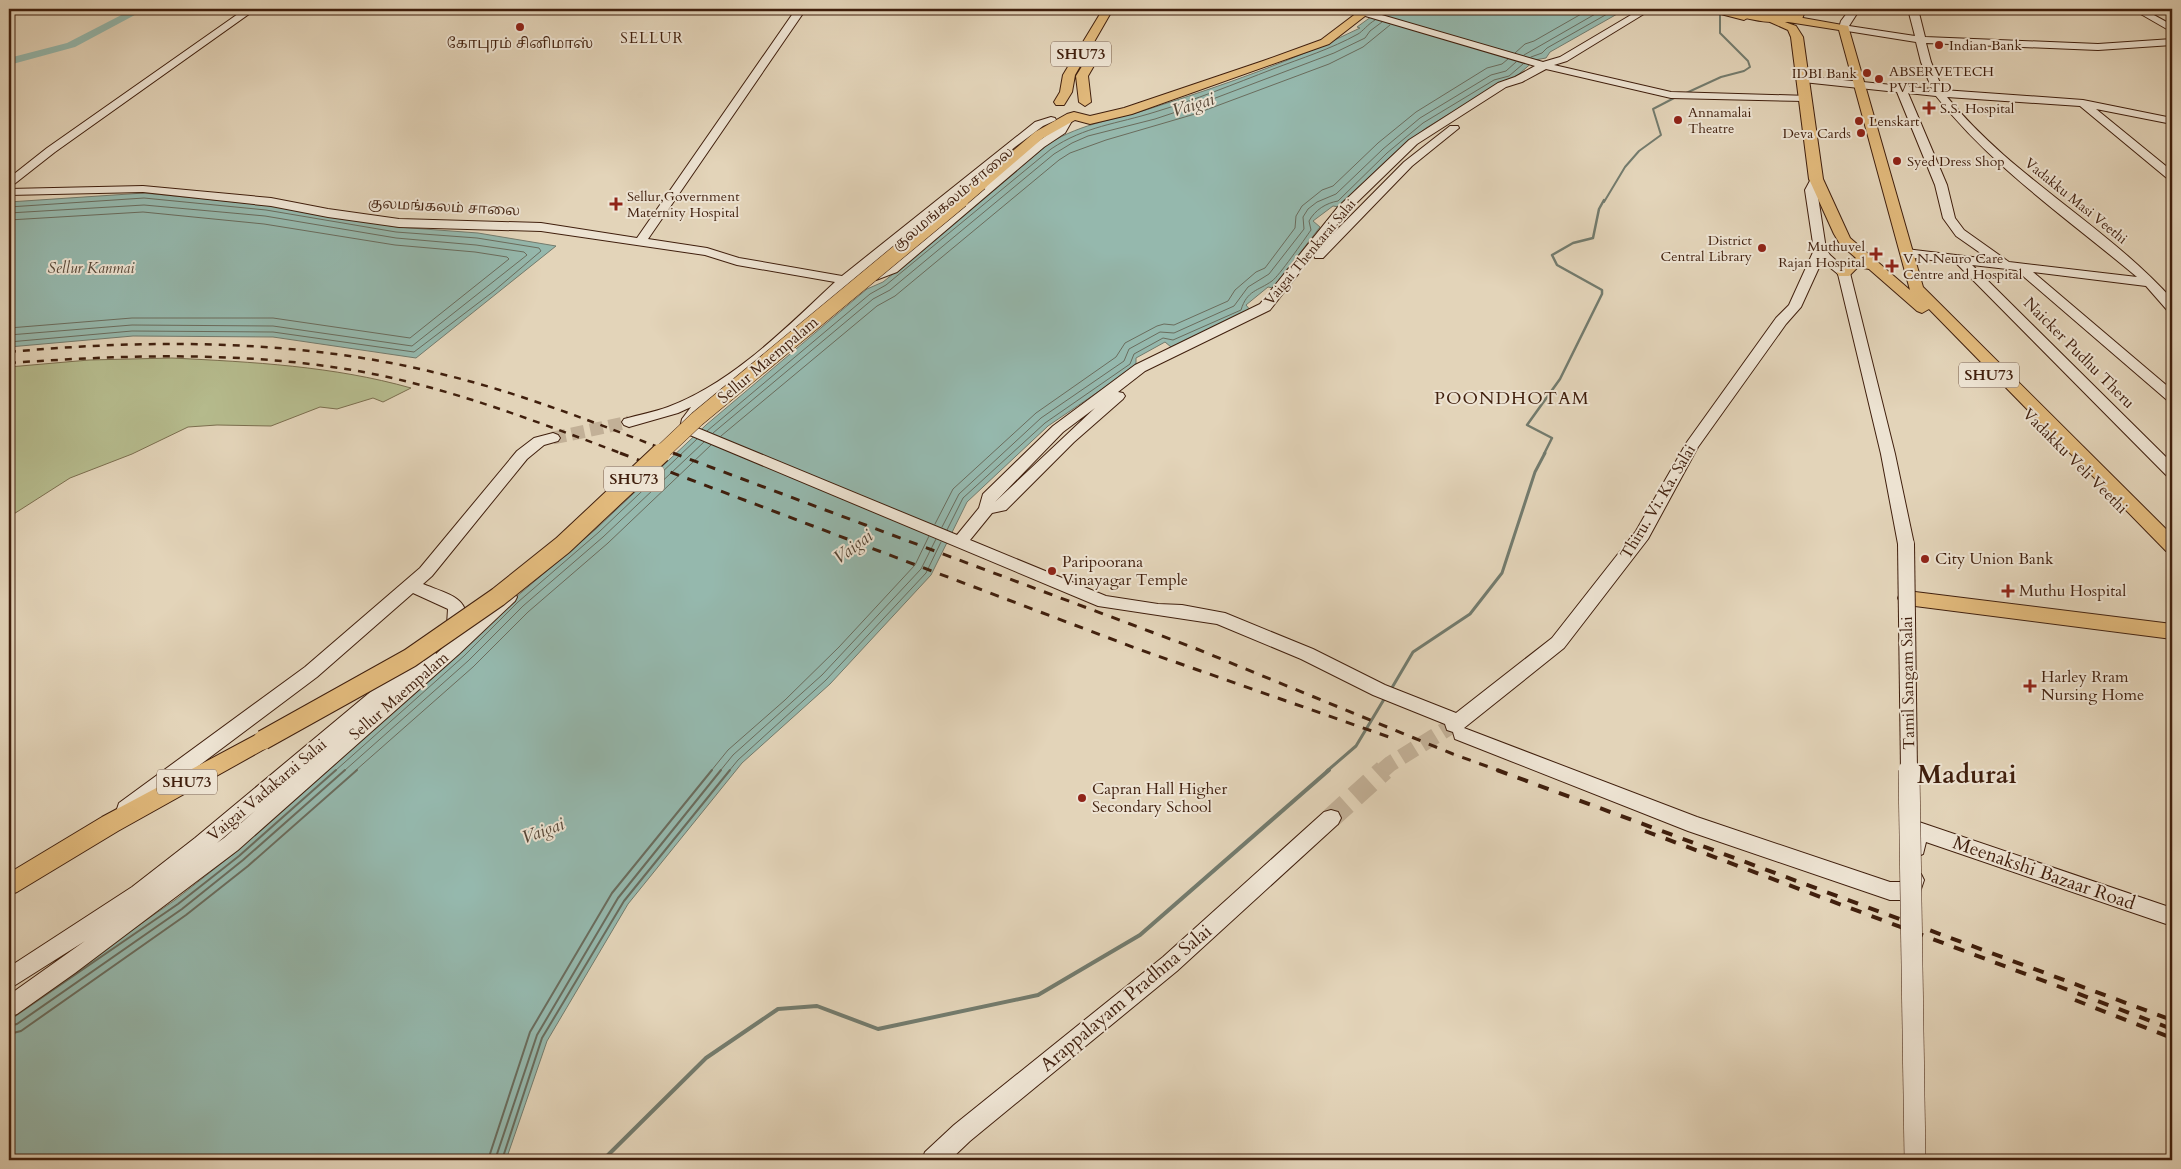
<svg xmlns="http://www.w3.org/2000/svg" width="2181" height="1169" viewBox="0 0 2181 1169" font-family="Cardo,'Noto Serif Tamil',serif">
  <rect width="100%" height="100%" fill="#e3d4b9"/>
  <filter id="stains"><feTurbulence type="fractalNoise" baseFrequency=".004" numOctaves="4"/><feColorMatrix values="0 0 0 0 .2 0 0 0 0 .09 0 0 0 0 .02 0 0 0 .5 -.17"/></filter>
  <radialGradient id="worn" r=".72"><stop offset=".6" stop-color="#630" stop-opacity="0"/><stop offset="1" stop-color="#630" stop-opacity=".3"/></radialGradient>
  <path fill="#b6bc8e" stroke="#7b6e4e" d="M 172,358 C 252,362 333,366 411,388 L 383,402 L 373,398 L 337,409 L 320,407 L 271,426 L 217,425 L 188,427 L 132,454 L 70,478 L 9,517 L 9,367 L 89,360 Z"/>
  <path fill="#95b8ad" stroke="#737b6d" d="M 1377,9 L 1626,9 L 1550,52 L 1546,58 L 1535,60 L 1511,81 L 1482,94 L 1426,128 L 1390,157 L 1339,207 L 1333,206 L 1313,221 L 1320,227 L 1273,288 L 1268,287 L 1246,305 L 1251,311 L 1171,347 L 1165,342 L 1136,358 L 1136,366 L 1048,426 L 967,502 L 931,575 L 830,684 L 742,763 L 628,904 L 547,1041 L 506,1160 L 9,1160 L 9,1016 L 175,900 L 236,852 L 460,653 L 515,598 L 596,529 L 706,425 L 867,289 L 883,282 L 899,269 L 1048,144 C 1084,122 1116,120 1155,107 C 1224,85 1295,60 1360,28 L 1357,27 L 1375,14 Z
    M 144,193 L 267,205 L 397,227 L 478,233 L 556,246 L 416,358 L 273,337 L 133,336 L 9,347 L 9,202 Z"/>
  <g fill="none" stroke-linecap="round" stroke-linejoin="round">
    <path stroke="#6a6c5d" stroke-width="1" d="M 1515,53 L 1525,44 L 1534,41 L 1590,9
      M 1524,55 L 1604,9
      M 1531,57 L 1542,53 L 1547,48 L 1616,9
      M 9,207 L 144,198 L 266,210 L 396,232 L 477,238 L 539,248 L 541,251 L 494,291 L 414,352 L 273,332 L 132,331 L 9,342
      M 9,213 L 144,205 L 265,216 L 396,238 L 476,245 L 524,252 L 527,255 L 412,346 L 273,326 L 132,325 L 9,335
      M 9,220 L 143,212 L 264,224 L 395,245 L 475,252 L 507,257 L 509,259 L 410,338 L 273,318 L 132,318 L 9,328
      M 707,431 L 870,294 L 886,285 L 1051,149 C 1085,126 1117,124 1155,112 C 1195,100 1234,84 1273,69 C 1302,58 1331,49 1358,34 C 1362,32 1368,24 1375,20
      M 713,433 L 873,299 L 890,290 L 1054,154 L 1072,143 L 1088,136 L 1155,119 L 1197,105 L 1334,53 L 1365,38 L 1370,31 L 1382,22
      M 721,436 L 877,306 L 895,296 L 1059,160 L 1070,153 L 1106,140 L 1195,114 L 1329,64 L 1363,47 L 1390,25
      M 935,524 L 953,489 L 1036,413 L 1116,357 L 1125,343 L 1157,326 L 1164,324 L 1174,325 L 1228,301 L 1235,290 L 1256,272 L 1265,268 L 1295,228 L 1296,216 L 1302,206 L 1322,190 L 1333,186 L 1378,143 L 1416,112 L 1487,68 L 1502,64 L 1508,59
      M 942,527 L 959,494 L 1041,418 L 1124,361 L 1129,349 L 1160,332 L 1174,333 L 1234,306 L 1248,287 L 1269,274 L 1304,229 L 1303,217 L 1308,209 L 1317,202 L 1336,194 L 1383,149 L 1420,118 L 1491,75 L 1506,71 L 1516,62
      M 947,530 L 963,498 L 1045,423 L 1130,364 L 1134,354 L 1163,338 L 1173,340 L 1241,310 C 1247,290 1258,291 1272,281 C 1279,276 1304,240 1311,230 L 1309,221 C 1315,210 1326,203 1338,201 L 1387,153 L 1423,123 L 1494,80 L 1509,76 L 1523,64
      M 335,771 L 464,656 L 518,602 L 599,532 L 697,439
      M 344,771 L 468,661 L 523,606 L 603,537 L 704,442
      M 355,771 L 473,667 L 528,612 L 608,543 L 711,445
      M 711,771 L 728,750 L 785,700 L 839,647 L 915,565 L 929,536
      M 720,771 L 733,755 L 822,675 L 921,569 L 936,539
      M 729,771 L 738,760 L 826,680 L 926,573 L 941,542"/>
    <path stroke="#6a6c5d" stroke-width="2" d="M 9,1020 L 178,904 L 239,856 L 336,770
      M 9,1026 L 17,1024 L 182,909 L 243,860 L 345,770
      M 9,1034 L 21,1031 L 186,915 L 248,866 L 357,770
      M 488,1160 L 530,1032 L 612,893 L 712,770
      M 495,1160 L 537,1035 L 618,898 L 721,770
      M 502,1160 L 542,1038 L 624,901 L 730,770"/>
    <path stroke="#737b6d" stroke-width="2" d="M 1684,94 L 1721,77 L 1744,71 L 1750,67 L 1748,61 L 1720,33 L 1720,12 L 1724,9
      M 1604,202 L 1625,167 L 1639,151 L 1661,135 L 1653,109 L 1678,96"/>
    <path stroke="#737b6d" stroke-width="2.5" d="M 1544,454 L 1552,438 L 1527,425 L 1560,379 L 1602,294 L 1602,290 L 1557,265 L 1552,255 L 1573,243 L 1593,238 L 1599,209 L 1604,200"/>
    <path stroke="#737b6d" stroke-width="3" d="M 1390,691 L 1413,652 L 1470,614 L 1502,573 L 1535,472 L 1545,453
      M 1327,771 L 1356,746 L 1386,696"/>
    <path stroke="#737b6d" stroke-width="4" d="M 603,1160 L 706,1058 L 778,1009 L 817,1006 L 878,1029 L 1038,995 L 1140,935 L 1329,770"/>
    <path fill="#95b8ad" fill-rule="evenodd" d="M 133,9 L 146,9 L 75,47 L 9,65 L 9,58 L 67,43 Z"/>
    <path stroke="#c2b097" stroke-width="13" stroke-dasharray="13 6" stroke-linecap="butt" d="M 553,438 L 629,422"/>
    <path stroke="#c2b097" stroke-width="16" stroke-dasharray="16 8" stroke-linecap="butt" d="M 1382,771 L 1390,764 L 1453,725"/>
    <path stroke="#c2b097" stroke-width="21" stroke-dasharray="21 11" stroke-linecap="butt" d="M 1331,818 L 1384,770"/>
    <defs>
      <path id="secondary" d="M 245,9 L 256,9 L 55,152 L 13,185 L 9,186 L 9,178 L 47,148 Z
        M 796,9 L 806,9 L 648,239 L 707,248 L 739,258 L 842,276 L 1035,122 L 1051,117 L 1055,118 L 1056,120 L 1043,126 L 1015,147 L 859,275 L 873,273 L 889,266 L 1036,143 L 1057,128 L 1064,117 L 1072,117 L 1073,119 L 1065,133 L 1044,147 L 897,272 L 876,280 L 849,284 L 793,336 L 738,380 L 722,390 L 696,420 L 695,427 L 957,535 L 979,508 L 983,494 L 1053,426 L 1135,365 L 1260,304 L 1338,207 L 1409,140 L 1498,83 L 1515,77 L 1535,66 L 1362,15 L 1362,11 L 1368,11 L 1543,62 L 1560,57 L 1641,9 L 1652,9 L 1567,61 L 1554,65 L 1671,92 L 1809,96 L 1810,98 L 1805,101 L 1671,98 L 1546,69 L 1522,82 L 1506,87 L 1417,144 L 1346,213 L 1315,252 L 1404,162 L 1450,126 L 1458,126 L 1459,128 L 1412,166 L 1323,258 L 1315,258 L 1314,254 L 1270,310 L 1145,371 L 1118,392 L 1123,393 L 1125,396 L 1123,399 L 1074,442 L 1006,510 L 992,513 L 970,540 L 1106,596 L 1158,604 L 1182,605 L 1225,613 L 1313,649 L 1385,685 L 1456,713 L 1552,638 L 1636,531 L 1687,442 L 1776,318 L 1789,305 L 1814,250 L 1805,190 L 1812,177 L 1820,177 L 1822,179 L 1817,190 L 1826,249 L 1830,255 L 1850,273 L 1895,454 L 1914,544 L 1912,548 L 1906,550 L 1900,548 L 1898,544 L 1881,454 L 1838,274 L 1822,261 L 1801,307 L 1786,324 L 1698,447 L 1648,539 L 1564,648 L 1464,728 L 1697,817 L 1890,882 L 1903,882 L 1907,874 L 1914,871 L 1921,874 L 1924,880 L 1920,892 L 1907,900 L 1890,900 L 1688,831 L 1455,739 L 1453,732 L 1447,730 L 1445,724 L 1373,695 L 1301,659 L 1217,624 L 1098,606 L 685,433 L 680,428 L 682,419 L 691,407 L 678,413 L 629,427 L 624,425 L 622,422 L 624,419 C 638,415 654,412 668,407 C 731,384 787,327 835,282 L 737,265 L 705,255 L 541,231 L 399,227 L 328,217 L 271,206 L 143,192 L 9,195 L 9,189 L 143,186 L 271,198 L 328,209 L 399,219 L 541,223 L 637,238 ZM 1095,408 L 995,502 L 1063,432 Z
        M 1850,9 L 1860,9 L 1849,26 L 1915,36 L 1909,13 L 1906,9 L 1916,9 L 1919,13 L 1925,37 L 2098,44 L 2172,39 L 2172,45 L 2098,50 L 1926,43 L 1931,62 L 1943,90 L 2083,100 L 2172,118 L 2172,124 L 2096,109 L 2172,171 L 2172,180 L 2168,179 L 2080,106 L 1947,97 C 2011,176 2104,224 2172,299 L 2172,311 L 2167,310 L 2146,286 L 2033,272 L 2172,390 L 2172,402 L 2167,400 L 2016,270 L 1972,265 L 2172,463 L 2172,477 L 2167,476 L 1956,263 L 1906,257 L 1900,253 L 1906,249 L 1989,259 L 1956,236 L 1943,218 L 1935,185 L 1897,92 L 1803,82 L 1798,79 L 1803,76 L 1932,89 L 1921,62 L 1916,42 L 1841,30 L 1839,28 L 1841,21 ZM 1908,93 L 1936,96 C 1992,167 2068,219 2137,277 L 2009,262 L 1964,230 L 1955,218 L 1947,185 Z
        M 2132,9 L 2143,9 L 2172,25 L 2172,32 Z
        M 553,433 L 558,435 L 560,438 L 558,441 L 544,445 L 527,459 L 432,576 L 423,584 C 447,594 479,599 460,633 L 503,593 L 509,591 L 515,593 L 517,597 L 515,601 L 459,654 L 238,850 L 75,973 L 17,1014 L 9,1017 L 9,995 L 85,941 L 9,989 L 9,967 L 132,887 L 195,838 L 422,649 L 428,647 L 434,649 L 436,654 L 451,640 L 444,639 L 442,634 L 447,625 L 448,609 L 413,593 L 317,677 L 133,815 L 126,817 L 119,815 L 117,809 L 119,803 L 305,667 L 420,568 L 517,451 L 534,438 ZM 263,804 L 224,838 L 217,843 Z
        M 1331,810 L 1338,812 L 1341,818 L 1338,824 L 1177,971 L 970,1141 L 950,1160 L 922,1160 L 925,1152 L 954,1125 L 1163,957 L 1324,812 Z
        M 1916,821 L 2172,908 L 2172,926 L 1926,842 L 1923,854 L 1916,857 L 1909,854 C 1905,845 1905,833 1909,824 Z"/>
      <path id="primary" d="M 1103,9 L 1113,9 L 1075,75 L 1072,92 L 1064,105 L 1056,105 L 1054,102 L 1060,92 L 1063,75 Z
        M 1362,9 L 1374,9 L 1329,44 L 1132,114 L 1090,124 L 1075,120 L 1043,138 L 986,187 L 976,187 L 974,184 L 1035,132 L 1067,114 L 1074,112 L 1090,116 L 1124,108 L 1263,61 L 1321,40 Z
        M 1708,9 L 1752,9 L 1848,26 L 1923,287 L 2172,535 L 2172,553 L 2166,551 L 1929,309 L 1922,313 L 1917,311 L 1869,269 L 1858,267 L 1849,276 L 1839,276 L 1837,273 C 1842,265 1846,261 1856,258 L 1840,244 L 1834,234 L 1809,179 L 1791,37 L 1788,30 L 1770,22 L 1774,19 L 1746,14 L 1749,17 L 1744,20 L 1709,11 ZM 1782,21 L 1839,30 L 1910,290 L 1850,238 L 1823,179 L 1803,37 L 1796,26 Z
        M 1093,54 L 1099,57 L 1088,76 L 1091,102 L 1085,106 L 1079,102 L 1076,76 L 1089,55 Z
        M 1907,591 L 2172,624 L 2172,639 L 1907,605 L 1900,603 L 1898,598 L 1900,593 Z
        M 263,731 L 270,734 L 273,740 L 270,746 L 118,831 L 17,892 L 9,895 L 9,873 L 102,817 Z"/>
      <path id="highway" d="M 1719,9 C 1743,7 1768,21 1792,14 L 1794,9 L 1806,9 L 1802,19 C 1774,27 1749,19 1721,12 Z"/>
    </defs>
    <use href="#secondary" stroke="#401f0d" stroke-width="2"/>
    <use href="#primary" stroke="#401f0d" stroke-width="2"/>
    <use href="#highway" stroke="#401f0d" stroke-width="2"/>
    <use href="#secondary" fill="#ede3d2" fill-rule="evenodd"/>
    <use href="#primary" fill="#e2ba7c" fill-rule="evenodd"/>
    <use href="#highway" fill="#e2ba7c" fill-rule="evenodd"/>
    <path stroke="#401f0d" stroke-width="2.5" stroke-dasharray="7 7" stroke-linecap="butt" d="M 9,352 C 149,339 299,339 437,373 C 519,392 598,424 676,454
      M 9,363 C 123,355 239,351 352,370 C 446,386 535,421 623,454"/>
    <path stroke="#401f0d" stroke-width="3" stroke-dasharray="9 9" stroke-linecap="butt" d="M 620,453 L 1138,649 L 1389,737
      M 673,453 L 1197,649 L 1453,754 L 1500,771"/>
    <path stroke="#401f0d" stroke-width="4" stroke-dasharray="11 11" stroke-linecap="butt" d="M 1497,770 L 2172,1020
      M 1645,831 L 2172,1029
      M 2075,1000 L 2172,1038"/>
    <defs>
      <path id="secondary-bridge-far1" d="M 1906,544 L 1909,771"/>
      <path id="secondary-bridge" d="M 1909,770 L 1915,1160"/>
      <path id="primary-bridge-far2" d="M 960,202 L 981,184"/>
      <path id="primary-bridge-far1" d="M 660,454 L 697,419 L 961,200"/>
      <path id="primary-bridge" d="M 263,740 L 410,658 L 498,597 L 563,545 L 661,453"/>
    </defs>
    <use href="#secondary-bridge-far1" stroke="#401f0d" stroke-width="18" stroke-linecap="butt"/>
    <use href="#secondary-bridge" stroke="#401f0d" stroke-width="22" stroke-linecap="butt"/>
    <use href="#primary-bridge-far2" stroke="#401f0d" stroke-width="13" stroke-linecap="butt"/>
    <use href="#primary-bridge-far1" stroke="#401f0d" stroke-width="16" stroke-linecap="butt"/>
    <use href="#primary-bridge" stroke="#401f0d" stroke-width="21" stroke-linecap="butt"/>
    <use href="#secondary-bridge-far1" stroke="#ede3d2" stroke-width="16"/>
    <use href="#secondary-bridge" stroke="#ede3d2" stroke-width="21"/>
    <use href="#primary-bridge-far2" stroke="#e2ba7c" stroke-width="12"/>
    <use href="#primary-bridge-far1" stroke="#e2ba7c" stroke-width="15"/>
    <use href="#primary-bridge" stroke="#e2ba7c" stroke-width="19"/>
  </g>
  <g fill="#8f2418" stroke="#ede3d2" stroke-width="2">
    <circle cx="520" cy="27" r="5"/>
    <circle cx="1939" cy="45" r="5"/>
    <circle cx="1867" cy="73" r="5"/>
    <circle cx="1879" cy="79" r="5"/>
    <path d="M1926.5 100.5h5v5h5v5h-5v5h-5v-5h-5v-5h5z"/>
    <circle cx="1678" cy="120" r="5"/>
    <circle cx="1859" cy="121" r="5"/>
    <circle cx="1861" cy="133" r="5"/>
    <circle cx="1897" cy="161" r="5"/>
    <path d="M613.5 196.5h5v5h5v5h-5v5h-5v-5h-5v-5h5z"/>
    <circle cx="1762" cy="248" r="5"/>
    <path d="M1873.5 246.5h5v5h5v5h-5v5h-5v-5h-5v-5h5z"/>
    <path d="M1889.5 258.5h5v5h5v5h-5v5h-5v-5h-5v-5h5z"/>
    <circle cx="1925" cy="559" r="5"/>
    <circle cx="1052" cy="571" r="5"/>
    <path d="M2005.5 583.5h5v5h5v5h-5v5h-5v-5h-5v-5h5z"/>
    <path d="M2027.5 678.5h5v5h5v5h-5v5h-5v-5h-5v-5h5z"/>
    <circle cx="1082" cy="798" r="5"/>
  </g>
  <g text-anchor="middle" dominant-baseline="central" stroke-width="4" stroke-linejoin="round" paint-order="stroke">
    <g font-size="14" fill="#401f0d" stroke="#ede3d2" text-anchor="start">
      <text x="520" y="43" text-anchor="middle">கோபுரம் சினிமாஸ்</text>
      <text x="1949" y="45">Indian Bank</text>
      <text x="1889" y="71">ABSERVETECH<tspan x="1889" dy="16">PVT LTD</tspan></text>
      <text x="1857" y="73" text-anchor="end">IDBI Bank</text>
      <text x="1940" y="108">S.S. Hospital</text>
      <text x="1688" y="112">Annamalai<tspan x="1688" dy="16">Theatre</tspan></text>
      <text x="1869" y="121">Lenskart</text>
      <text x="1851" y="133" text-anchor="end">Deva Cards</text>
      <text x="1907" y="161">Syed Dress Shop</text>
      <text x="627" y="196">Sellur,Government<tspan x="627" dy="16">Maternity Hospital</tspan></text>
      <text x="1752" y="240" text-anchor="end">District<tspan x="1752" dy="16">Central Library</tspan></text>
      <text x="1865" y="246" text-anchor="end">Muthuvel<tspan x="1865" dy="16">Rajan Hospital</tspan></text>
      <text x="1903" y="258">V N Neuro Care<tspan x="1903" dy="16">Centre and Hospital</tspan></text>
    </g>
    <g font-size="14" fill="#401f0d" stroke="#ede3d2">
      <text transform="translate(953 199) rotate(-40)">குலமங்கலம் சாலை</text>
      <text transform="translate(2076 201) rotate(39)">Vadakku Masi Veethi</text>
      <text transform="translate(444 207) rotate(3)">குலமங்கலம் சாலை</text>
      <text transform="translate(1310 252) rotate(-50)">Vaigai Thenkarai Salai</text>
    </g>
    <g font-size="15" letter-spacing="1" fill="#401f0d" stroke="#ede3d2">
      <text x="652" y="38">SELLUR</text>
    </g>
    <g fill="#ede3d2" stroke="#745a48" stroke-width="1">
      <rect x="1051" y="41.5" width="60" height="25" rx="4"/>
      <rect x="1959" y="362.5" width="60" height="25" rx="4"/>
      <rect x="604" y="466.5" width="60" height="25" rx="4"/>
      <rect x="157" y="769.5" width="60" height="25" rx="4"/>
    </g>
    <g font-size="15" font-weight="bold" fill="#401f0d">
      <text x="1081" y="54">SHU73</text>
      <text x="1989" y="375">SHU73</text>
      <text x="634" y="479">SHU73</text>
      <text x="187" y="782">SHU73</text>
    </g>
    <g font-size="15" font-style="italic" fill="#554535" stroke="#ede3d2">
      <text x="91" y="268">Sellur Kanmai</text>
    </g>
    <g font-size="16" fill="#401f0d" stroke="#ede3d2">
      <text transform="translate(2079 353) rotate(45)">Naicker Pudhu Theru</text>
      <text transform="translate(768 360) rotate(-40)">Sellur Maempalam</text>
      <text transform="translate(2075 461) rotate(45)">Vadakku Veli Veethi</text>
      <text transform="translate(1658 502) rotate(-59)">Thiru. Vi. Ka. Salai</text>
      <text transform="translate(1908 683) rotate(-91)">Tamil Sangam Salai</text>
      <text transform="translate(399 696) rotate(-41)">Sellur Maempalam</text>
      <text transform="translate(267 790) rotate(-40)">Vaigai Vadakarai Salai</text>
    </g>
    <g font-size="16" fill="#401f0d" stroke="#ede3d2" text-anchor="start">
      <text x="1935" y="559">City Union Bank</text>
      <text x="1062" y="562">Paripoorana<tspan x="1062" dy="18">Vinayagar Temple</tspan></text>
      <text x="2019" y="591">Muthu Hospital</text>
      <text x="2041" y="677">Harley Rram<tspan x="2041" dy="18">Nursing Home</tspan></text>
      <text x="1092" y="789">Capran Hall Higher<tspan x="1092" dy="18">Secondary School</tspan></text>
    </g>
    <g font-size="18" font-style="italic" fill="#554535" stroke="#ede3d2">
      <text transform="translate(1193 105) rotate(-17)">Vaigai</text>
      <text transform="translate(853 547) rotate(-37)">Vaigai</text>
      <text transform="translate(543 831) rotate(-20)">Vaigai</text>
    </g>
    <g font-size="18" letter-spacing="1" fill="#401f0d" stroke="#ede3d2">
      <text x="1512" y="398">POONDHOTAM</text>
    </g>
    <g font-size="19" fill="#401f0d" stroke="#ede3d2">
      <text transform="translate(2044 873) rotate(19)">Meenakshi Bazaar Road</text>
      <text transform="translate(1126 998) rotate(-40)">Arappalayam Pradhna Salai</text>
    </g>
    <g font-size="26" font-weight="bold" fill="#401f0d" stroke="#ede3d2">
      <text x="1967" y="774">Madurai</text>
    </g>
  </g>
  <rect width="2181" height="1169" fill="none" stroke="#e3d4b9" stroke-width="30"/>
  <rect x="10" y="10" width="2161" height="1149" fill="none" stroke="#401f0d" stroke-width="2.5"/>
  <rect x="15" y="15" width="2151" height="1139" fill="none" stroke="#401f0d"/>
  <rect width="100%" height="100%" filter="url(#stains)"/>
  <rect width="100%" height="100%" fill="url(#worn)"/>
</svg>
